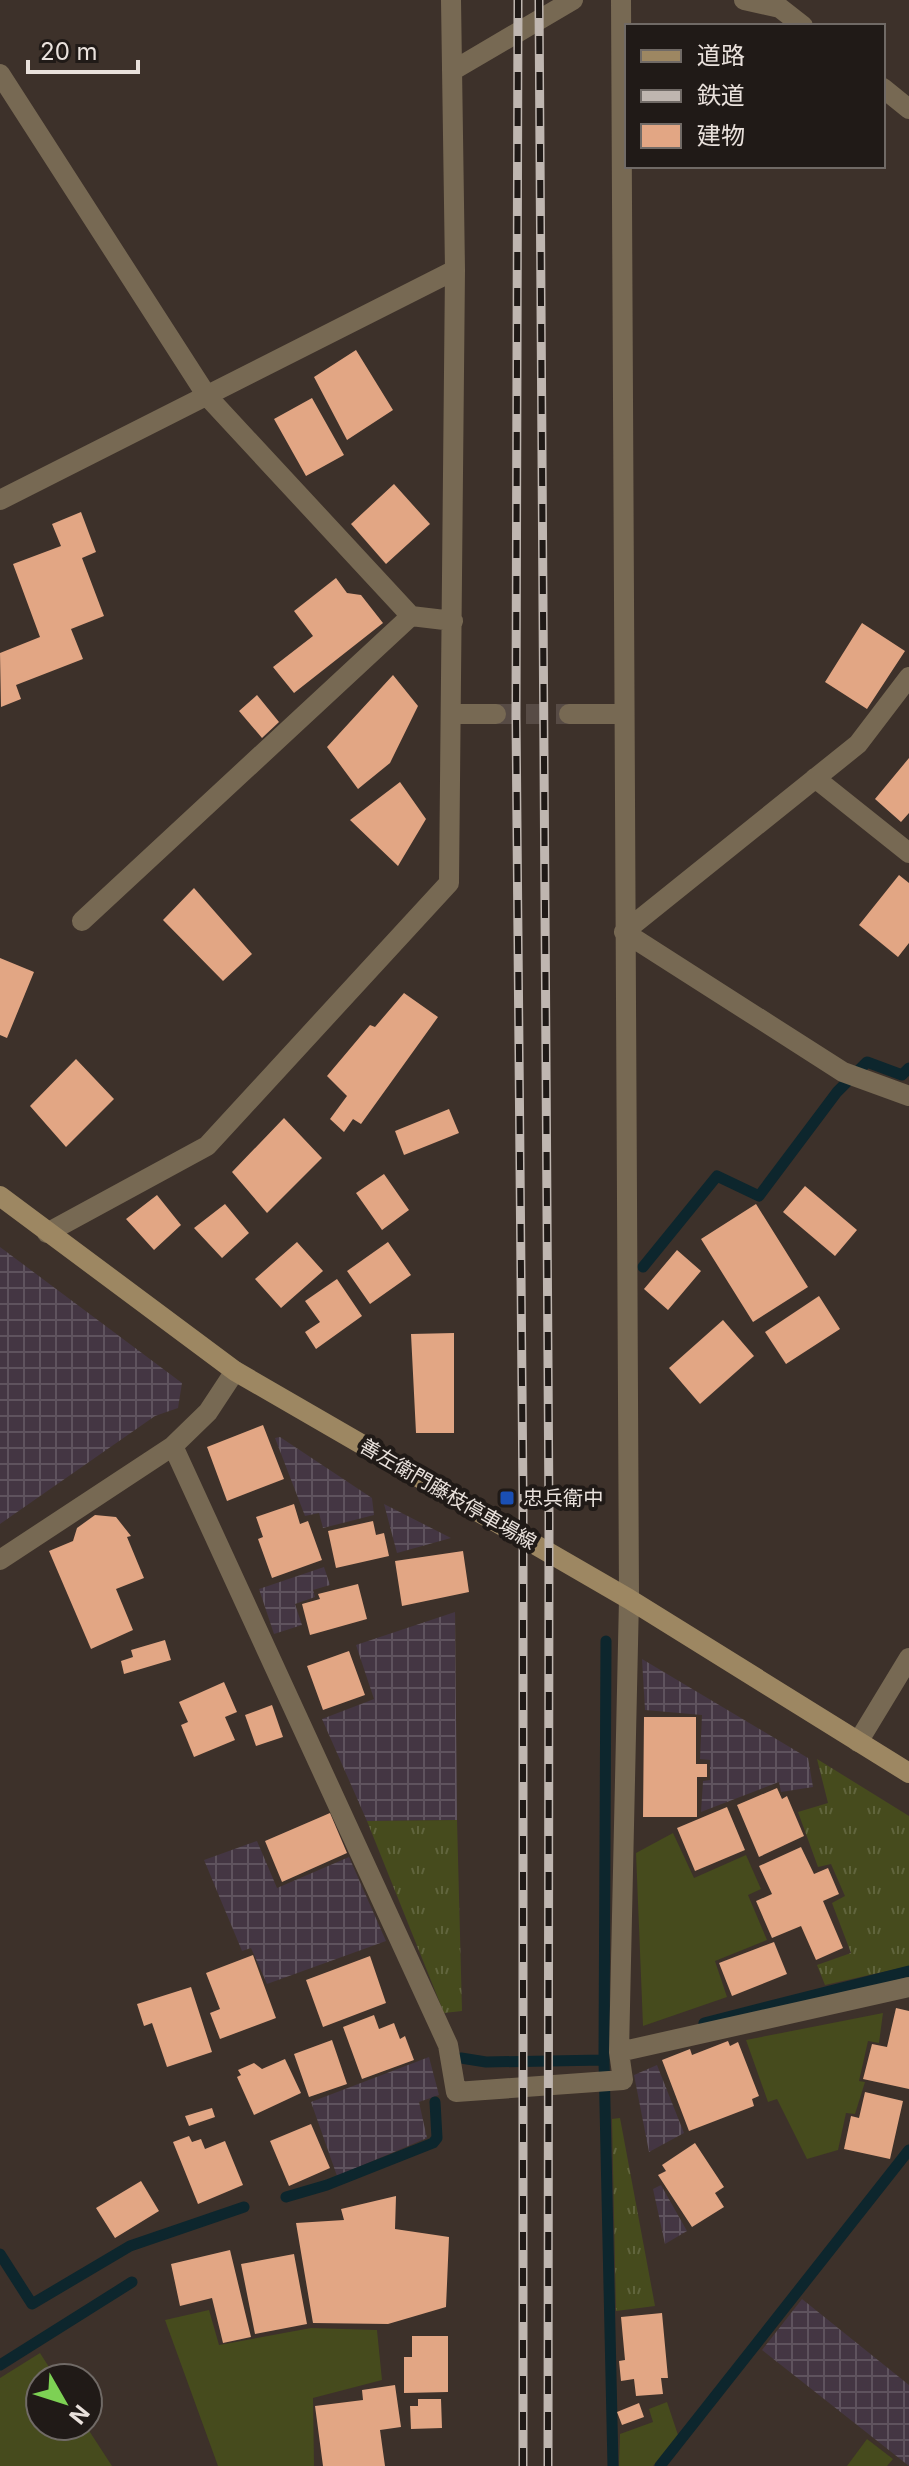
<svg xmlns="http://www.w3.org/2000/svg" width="909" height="2466" viewBox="0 0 909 2466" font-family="Inter,'Noto Sans JP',sans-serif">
  <defs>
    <pattern id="industrial-grid" width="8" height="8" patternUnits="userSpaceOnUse" patternTransform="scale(2)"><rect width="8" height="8" fill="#443643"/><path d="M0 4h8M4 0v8" fill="none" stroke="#5f535e"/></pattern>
    <pattern id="grass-tufts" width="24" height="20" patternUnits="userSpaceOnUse" patternTransform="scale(2)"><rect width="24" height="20" fill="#464b1d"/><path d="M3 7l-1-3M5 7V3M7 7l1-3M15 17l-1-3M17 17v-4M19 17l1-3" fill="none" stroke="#61653d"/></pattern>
  </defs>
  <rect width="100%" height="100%" fill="#3d312a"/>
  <path fill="url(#industrial-grid)" d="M 0,1247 L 182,1383 L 178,1408 L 155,1416 L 0,1524 Z
    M 280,1437 L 372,1498 L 374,1515 L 323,1528 L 319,1513 L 305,1516 L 275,1438 Z
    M 384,1504 L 451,1538 L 397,1553 Z
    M 324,1567 L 330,1585 L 313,1590 L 315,1597 L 295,1604 L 302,1625 L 274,1634 L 259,1589 Z
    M 455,1612 L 457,1820 L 367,1821 L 322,1719 L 374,1699 L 356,1645 Z
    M 642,1659 L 808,1758 L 813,1787 L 781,1792 L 779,1782 L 701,1812 L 703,1781 L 710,1780 L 710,1760 L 700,1759 L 702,1715 L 645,1710 Z
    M 257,1841 L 277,1888 L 349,1857 L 386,1941 L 267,1984 L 251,1948 L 242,1951 L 204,1860 Z
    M 429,2057 L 439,2095 L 419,2102 L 427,2138 L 337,2176 L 311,2102 Z
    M 657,2065 L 684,2133 L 649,2152 L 634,2075 Z
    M 661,2185 L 687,2231 L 665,2244 L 653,2189 Z
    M 802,2299 L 909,2385 L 909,2466 L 762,2350 Z"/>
  <path fill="url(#grass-tufts)" d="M 817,1759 L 909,1816 L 909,1966 L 825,1985 L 817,1965 L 851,1953 L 832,1903 L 845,1896 L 831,1864 L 818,1867 L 798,1812 L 828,1803 Z
    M 457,1820 L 462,2011 L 444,2013 L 367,1821 Z
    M 620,2118 L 655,2306 L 616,2311 L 612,2119 Z"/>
  <path fill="#464b1d" d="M 673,1833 L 694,1878 L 746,1855 L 761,1889 L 748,1895 L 767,1940 L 715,1961 L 727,1997 L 643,2026 L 636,1853 Z
    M 883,2013 L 879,2043 L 868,2041 L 859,2081 L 865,2082 L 855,2114 L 846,2113 L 838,2150 L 807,2159 L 777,2099 L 768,2102 L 746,2040 Z
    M 209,2310 L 219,2345 L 311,2328 L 377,2330 L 382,2380 L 313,2398 L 314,2466 L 218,2466 L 165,2320 Z
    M 40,2353 L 56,2378 L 40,2378 L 40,2426 L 86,2426 L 112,2466 L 0,2466 L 0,2378 Z
    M 667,2402 L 678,2435 L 653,2466 L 619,2466 L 620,2434 L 653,2422 L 649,2409 Z
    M 867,2439 L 893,2459 L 887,2466 L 847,2466 Z"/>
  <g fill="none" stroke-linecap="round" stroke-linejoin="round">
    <path stroke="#0d262d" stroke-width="11" d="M 643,1267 L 717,1176 L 759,1196 L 837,1092 L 867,1062 L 902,1075 L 909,1068
      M 704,2023 L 909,1971
      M 461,2058 L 486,2062 L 604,2060 L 606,1641
      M 604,2060 L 613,2466
      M 286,2197 L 327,2185 L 433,2143 L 437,2138 L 435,2102
      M 0,2254 L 32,2304 L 130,2246 L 244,2207
      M 0,2365 L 132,2282
      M 660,2466 L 909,2150"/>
  </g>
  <path fill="#e2a684" d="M 356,350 L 393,410 L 347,440 L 314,377 Z
    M 312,398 L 344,455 L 306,476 L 274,419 Z
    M 394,484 L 430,524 L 386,564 L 351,524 Z
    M 81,512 L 96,552 L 82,558 L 104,616 L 71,629 L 83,659 L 16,685 L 21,699 L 1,707 L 0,653 L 40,637 L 13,564 L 61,546 L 52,524 Z
    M 336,578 L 347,593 L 361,595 L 383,623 L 294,693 L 273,667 L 313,636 L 294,611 Z
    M 862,623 L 905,651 L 867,709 L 825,682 Z
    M 393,675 L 418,706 L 390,763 L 358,789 L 327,747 Z
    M 257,695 L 279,722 L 262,738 L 239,711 Z
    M 909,758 L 909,813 L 901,822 L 875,799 Z
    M 400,782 L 426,819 L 398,866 L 350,820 Z
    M 899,875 L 909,883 L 909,943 L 898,957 L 859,925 Z
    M 194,888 L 252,954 L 223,981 L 163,920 Z
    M 0,958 L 34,972 L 7,1038 L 0,1035 Z
    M 404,993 L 438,1017 L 361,1124 L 353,1119 L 344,1132 L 330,1119 L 347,1096 L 327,1076 L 370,1025 L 375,1027 Z
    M 76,1059 L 114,1099 L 66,1147 L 30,1106 Z
    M 449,1109 L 459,1133 L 404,1155 L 395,1131 Z
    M 284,1118 L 322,1158 L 267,1213 L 232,1172 Z
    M 384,1174 L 409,1210 L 382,1230 L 356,1193 Z
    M 805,1186 L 857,1230 L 835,1256 L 783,1212 Z
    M 157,1195 L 181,1225 L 154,1250 L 126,1219 Z
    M 225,1204 L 249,1233 L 222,1258 L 194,1228 Z
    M 756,1204 L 808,1287 L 753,1322 L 701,1239 Z
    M 297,1242 L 323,1271 L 281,1308 L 255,1279 Z
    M 388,1242 L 411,1275 L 370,1304 L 347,1271 Z
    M 677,1250 L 701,1271 L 668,1310 L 644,1289 Z
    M 337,1279 L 362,1316 L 316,1349 L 305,1332 L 320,1322 L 305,1301 Z
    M 819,1296 L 840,1329 L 786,1364 L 765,1332 Z
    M 723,1320 L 754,1356 L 700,1404 L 669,1368 Z
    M 454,1333 L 454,1433 L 416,1433 L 411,1334 Z
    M 263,1425 L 284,1479 L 227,1501 L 207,1447 Z
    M 294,1504 L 300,1524 L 308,1521 L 322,1560 L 272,1578 L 258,1539 L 263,1537 L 256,1517 Z
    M 95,1515 L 116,1517 L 131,1536 L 127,1537 L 144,1578 L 116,1589 L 133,1630 L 91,1649 L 49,1551 L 73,1541 L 77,1528 Z
    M 373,1521 L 376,1535 L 384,1533 L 389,1556 L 336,1568 L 328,1531 Z
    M 463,1551 L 469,1592 L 402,1606 L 395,1561 Z
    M 358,1584 L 367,1619 L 310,1635 L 302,1604 L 320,1599 L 318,1594 Z
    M 165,1640 L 171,1660 L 124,1674 L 121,1661 L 133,1657 L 131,1650 Z
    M 349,1651 L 365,1695 L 323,1710 L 307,1666 Z
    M 224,1682 L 237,1712 L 225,1717 L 235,1740 L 194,1757 L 181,1725 L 188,1722 L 179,1702 Z
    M 272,1705 L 283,1737 L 256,1746 L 245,1715 Z
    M 644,1717 L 696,1717 L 696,1764 L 707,1764 L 707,1777 L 697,1777 L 697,1817 L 643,1817 Z
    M 777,1788 L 782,1799 L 787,1796 L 804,1836 L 759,1857 L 737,1805 Z
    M 727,1807 L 745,1850 L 695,1871 L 677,1828 Z
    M 330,1813 L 347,1853 L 282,1882 L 265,1841 Z
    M 801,1847 L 814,1874 L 828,1868 L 839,1894 L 823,1901 L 843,1948 L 816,1960 L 801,1926 L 772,1938 L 756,1901 L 772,1894 L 759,1866 Z
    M 774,1942 L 787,1974 L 732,1996 L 719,1963 Z
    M 253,1955 L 276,2018 L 220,2039 L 210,2013 L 220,2009 L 206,1973 Z
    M 370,1956 L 386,2003 L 323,2027 L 306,1980 Z
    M 191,1987 L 212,2052 L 167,2067 L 152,2023 L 144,2026 L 137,2004 Z
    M 896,2008 L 909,2011 L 909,2089 L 863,2079 L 872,2044 L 887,2047 Z
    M 374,2015 L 379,2029 L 394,2023 L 400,2039 L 405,2036 L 414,2060 L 362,2079 L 343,2027 Z
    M 332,2040 L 347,2084 L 309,2097 L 294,2054 Z
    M 728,2041 L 730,2046 L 738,2042 L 759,2096 L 752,2099 L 754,2106 L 689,2131 L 662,2060 L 690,2049 L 692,2055 Z
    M 285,2059 L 301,2093 L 254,2115 L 237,2077 L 241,2075 L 238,2070 L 254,2063 L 262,2069 Z
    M 865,2092 L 903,2101 L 890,2159 L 844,2149 L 851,2116 L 859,2118 Z
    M 212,2108 L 215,2117 L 189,2126 L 185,2116 Z
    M 311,2124 L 330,2168 L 289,2186 L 270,2141 Z
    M 189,2136 L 192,2142 L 201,2139 L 205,2149 L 225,2141 L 243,2185 L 198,2204 L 173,2142 Z
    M 695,2143 L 724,2187 L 715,2193 L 724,2207 L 692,2227 L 658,2175 L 666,2171 L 662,2165 Z
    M 141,2181 L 159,2211 L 115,2238 L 96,2208 Z
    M 396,2196 L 395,2229 L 449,2237 L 446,2307 L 388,2324 L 313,2323 L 296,2223 L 344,2220 L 341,2209 Z
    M 230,2250 L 251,2337 L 223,2343 L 212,2298 L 180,2306 L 171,2264 Z
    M 294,2254 L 307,2324 L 255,2334 L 241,2264 Z
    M 662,2313 L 668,2378 L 661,2378 L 663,2394 L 636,2396 L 634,2379 L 621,2381 L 619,2361 L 625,2360 L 621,2317 Z
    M 412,2336 L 448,2336 L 448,2392 L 404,2393 L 404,2357 L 412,2357 Z
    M 395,2385 L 401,2427 L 380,2430 L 385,2466 L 323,2466 L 315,2406 L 363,2400 L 362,2390 Z
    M 418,2399 L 441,2399 L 442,2428 L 411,2429 L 410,2406 L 418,2406 Z
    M 639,2403 L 644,2417 L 622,2425 L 617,2412 Z"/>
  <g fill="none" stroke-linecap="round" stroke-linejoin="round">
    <path stroke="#574b45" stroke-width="20" stroke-dasharray="20 10" stroke-linecap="butt" d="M 496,714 L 569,714"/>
    <path stroke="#776953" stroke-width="20" d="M 744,0 L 780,8 L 803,26
      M 452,71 L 573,0
      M 0,74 L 207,396 L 411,616 L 453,621
      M 883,88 L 909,109
      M 0,500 L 455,270
      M 451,714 L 496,714
      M 569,714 L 623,714
      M 815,778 L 909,853
      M 82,921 L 411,616
      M 624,932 L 858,744 L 909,677
      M 624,932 L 843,1072 L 909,1096
      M 47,1233 L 207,1146 L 449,883 L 455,270 L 451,0
      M 173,1446 L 448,2045 L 456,2092 L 623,2080 L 619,2052 L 629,1599 L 621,0
      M 0,1560 L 173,1446 L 208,1412 L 235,1371
      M 858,1742 L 909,1658
      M 619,2052 L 909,1987"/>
    <path stroke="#9d8762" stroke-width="20" d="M 0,1196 L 235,1371 L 629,1599 L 909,1773"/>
    <defs>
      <path id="rail" d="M 518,0 L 516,716 L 523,1498 L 523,2466
        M 539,0 L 549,1517 L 548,2466"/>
    </defs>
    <use href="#rail" stroke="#bfb6b0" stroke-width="9"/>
    <use href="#rail" stroke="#201a17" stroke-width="6" stroke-dasharray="18" stroke-linecap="butt"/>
  </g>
  <rect fill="#1a4fb4" stroke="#201a17" stroke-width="3" x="499" y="1490" width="16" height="16" rx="4"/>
  <g text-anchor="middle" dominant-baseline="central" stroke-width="8" stroke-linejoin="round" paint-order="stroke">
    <g font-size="20" fill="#e9e1dc" stroke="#201a17">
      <text transform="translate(448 1494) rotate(30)">善左衛門藤枝停車場線</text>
    </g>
    <g font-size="20" fill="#e9e1dc" stroke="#201a17" text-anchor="start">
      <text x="523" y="1498">忠兵衛中</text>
    </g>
  </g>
  <rect x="625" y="24" width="260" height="144" fill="#201a17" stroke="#706a66" stroke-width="2"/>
  <rect x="641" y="50" width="40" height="12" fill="#9d8762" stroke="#706a66" stroke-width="2"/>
  <text x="697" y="64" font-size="24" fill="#e9e1dc">道路</text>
  <rect x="641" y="90" width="40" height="12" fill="#bfb6b0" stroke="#706a66" stroke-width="2"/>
  <text x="697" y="104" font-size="24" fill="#e9e1dc">鉄道</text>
  <rect x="641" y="124" width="40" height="24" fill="#e2a684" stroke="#706a66" stroke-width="2"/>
  <text x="697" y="144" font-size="24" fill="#e9e1dc">建物</text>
  <g transform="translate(64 2402) rotate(129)"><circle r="38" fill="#201a17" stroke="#706a66" stroke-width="2"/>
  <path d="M0-6L14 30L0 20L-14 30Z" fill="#7dd154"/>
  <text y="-12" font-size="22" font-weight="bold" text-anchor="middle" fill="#e9e1dc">N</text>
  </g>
  <path d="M28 60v12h110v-12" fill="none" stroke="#e9e1dc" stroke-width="4"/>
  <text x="40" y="60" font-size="24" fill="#e9e1dc" stroke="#201a17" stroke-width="6" paint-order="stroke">20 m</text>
</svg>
